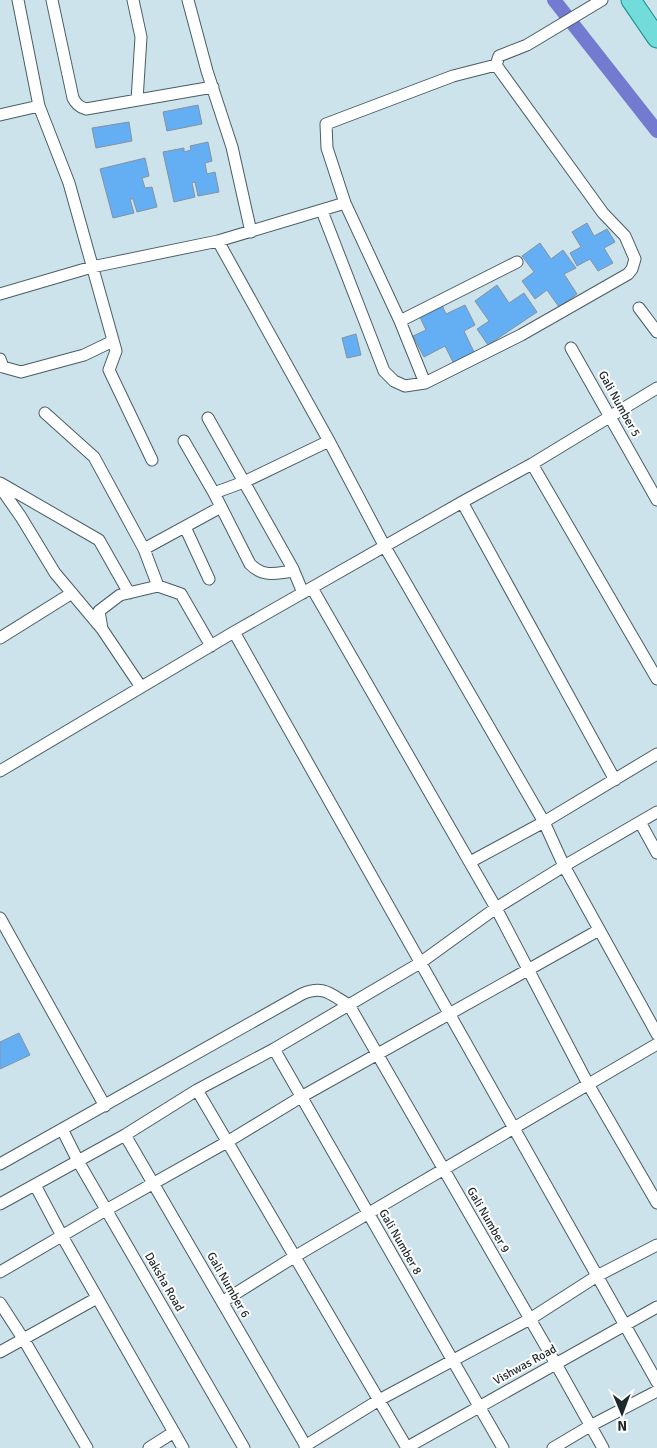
<svg xmlns="http://www.w3.org/2000/svg" width="657" height="1448" viewBox="0 0 657 1448" font-family="Signika,sans-serif">
  <rect width="100%" height="100%" fill="#cce3eb"/>
  <g fill="none" stroke-linecap="round" stroke-linejoin="round">
    <path stroke="#727bcf" stroke-width="14" d="M 554,0 L 657,131"/>
  </g>
  <path fill="#64aef4" stroke="#8492a1" d="M 198,105 L 202,124 L 167,131 L 163,112 Z
    M 129,122 L 132,141 L 96,148 L 92,128 Z
    M 208,142 L 212,161 L 205,163 L 207,174 L 215,172 L 219,192 L 198,196 L 195,182 L 192,183 L 195,197 L 174,202 L 163,152 L 184,148 L 184,152 L 191,150 L 190,146 Z
    M 145,158 L 149,176 L 142,178 L 145,188 L 152,187 L 157,207 L 137,212 L 133,199 L 130,199 L 134,213 L 113,218 L 100,169 Z
    M 587,223 L 594,236 L 607,229 L 615,242 L 604,248 L 613,263 L 598,271 L 590,259 L 577,266 L 570,253 L 581,247 L 572,232 Z
    M 540,243 L 551,259 L 563,250 L 576,268 L 564,274 L 577,294 L 559,307 L 547,290 L 535,299 L 522,281 L 534,272 L 522,256 Z
    M 497,285 L 509,303 L 524,293 L 537,312 L 488,345 L 477,329 L 489,321 L 475,301 Z
    M 441,303 L 446,314 L 465,305 L 475,325 L 464,331 L 475,354 L 454,364 L 445,346 L 424,357 L 413,336 L 426,330 L 419,315 Z
    M 356,334 L 361,355 L 347,358 L 342,338 Z
    M 19,1033 L 30,1055 L 0,1069 L 0,1042 Z"/>
  <g fill="none" stroke-linecap="round" stroke-linejoin="round">
    <defs>
      <path id="street" d="M 18,0 L 39,106 L 69,183 L 116,351 L 109,370 L 152,460
        M 52,0 L 73,98 C 76,104 79,107 86,109 L 213,87
        M 133,0 L 141,37 L 137,100
        M 188,0 L 207,71 L 232,147 L 251,232
        M 496,65 L 499,56 L 527,45 L 602,0
        M 0,115 L 39,106
        M 322,211 L 384,371 L 394,381 L 405,386 L 425,383 L 521,335 L 628,274 L 632,269 L 635,259 L 625,236 L 603,213 L 496,65 L 453,76 L 326,124 L 327,148 L 345,203 L 400,321 L 425,383
        M 218,241 L 329,441 L 385,547 L 544,822 L 564,866 L 657,1034
        M 0,294 L 92,267 L 218,241 L 345,203
        M 639,308 L 657,332
        M 400,321 L 517,262
        M 571,348 L 657,500
        M 0,359 L 3,367 L 21,372 L 84,355 L 113,341
        M 45,413 L 94,457 L 144,549 L 221,507
        M 208,418 L 293,569 L 303,593
        M 184,441 L 214,493 L 250,564 C 264,578 275,573 294,571
        M 532,464 L 657,679
        M 0,483 L 99,540 L 129,593
        M 0,487 L 21,517 L 55,573 L 102,629
        M 214,493 L 244,482 L 329,441
        M 462,502 L 615,780
        M 185,527 L 209,579
        M 144,549 L 158,586
        M 312,588 L 496,908 L 588,1084 L 657,1203
        M 234,632 L 657,1382
        M 0,638 L 72,593
        M 141,687 L 102,629 L 99,611 L 120,595 L 158,586 L 181,594 L 211,646
        M 0,771 L 234,632 L 464,501 L 532,464 L 657,388
        M 640,822 L 657,853
        M 470,862 L 544,822 L 657,754
        M 0,918 L 105,1106
        M 274,1049 L 503,1448
        M 197,1090 L 407,1448
        M 62,1129 L 78,1161 L 244,1448
        M 125,1135 L 307,1448
        M 0,1164 L 302,994 C 324,985 330,994 349,1005 L 556,1364 L 603,1448
        M 35,1185 L 62,1236 L 183,1448
        M 0,1204 L 125,1135 L 197,1090 L 274,1049 L 420,963 L 496,908 L 564,866 L 657,812
        M 0,1272 L 106,1210 L 227,1142 L 301,1097 L 599,930
        M 222,1302 L 294,1257 L 657,1044
        M 0,1303 L 24,1340 L 87,1448
        M 0,1352 L 97,1298
        M 305,1446 L 379,1400 L 530,1319 L 597,1276 L 657,1245
        M 149,1448 L 174,1432
        M 406,1448 L 657,1307
        M 553,1448 L 590,1426 L 657,1391"/>
      <path id="primary" d="M 631,0 L 657,38"/>
    </defs>
    <use href="#street" stroke="#495d64" stroke-width="13"/>
    <use href="#primary" stroke="#188e8c" stroke-width="21"/>
    <use href="#street" stroke="#fff" stroke-width="11"/>
    <use href="#primary" stroke="#72dcda" stroke-width="19"/>
  </g>
  <g text-anchor="middle" dominant-baseline="central" stroke-width="4" stroke-linejoin="round" paint-order="stroke">
    <g font-size="12" fill="#1f282b" stroke="#fff">
      <text transform="translate(619 404) rotate(61)">Gali Number 5</text>
      <text transform="translate(488 1220) rotate(60)">Gali Number 9</text>
      <text transform="translate(400 1242) rotate(60)">Gali Number 8</text>
      <text transform="translate(164 1282) rotate(60)">Daksha Road</text>
      <text transform="translate(228 1285) rotate(60)">Gali Number 6</text>
      <text transform="translate(525 1365) rotate(-29)">Vishwas Road</text>
    </g>
  </g>
  <g transform="translate(622 1413) rotate(179)" stroke="#ffffff" stroke-width="4" paint-order="stroke">
  <path d="M0-4L9 19L0 12L-9 19Z" fill="#1f282b"/>
  <text y="-8" font-size="14" font-weight="bold" text-anchor="middle" fill="#1f282b">N</text>
  </g>
</svg>
